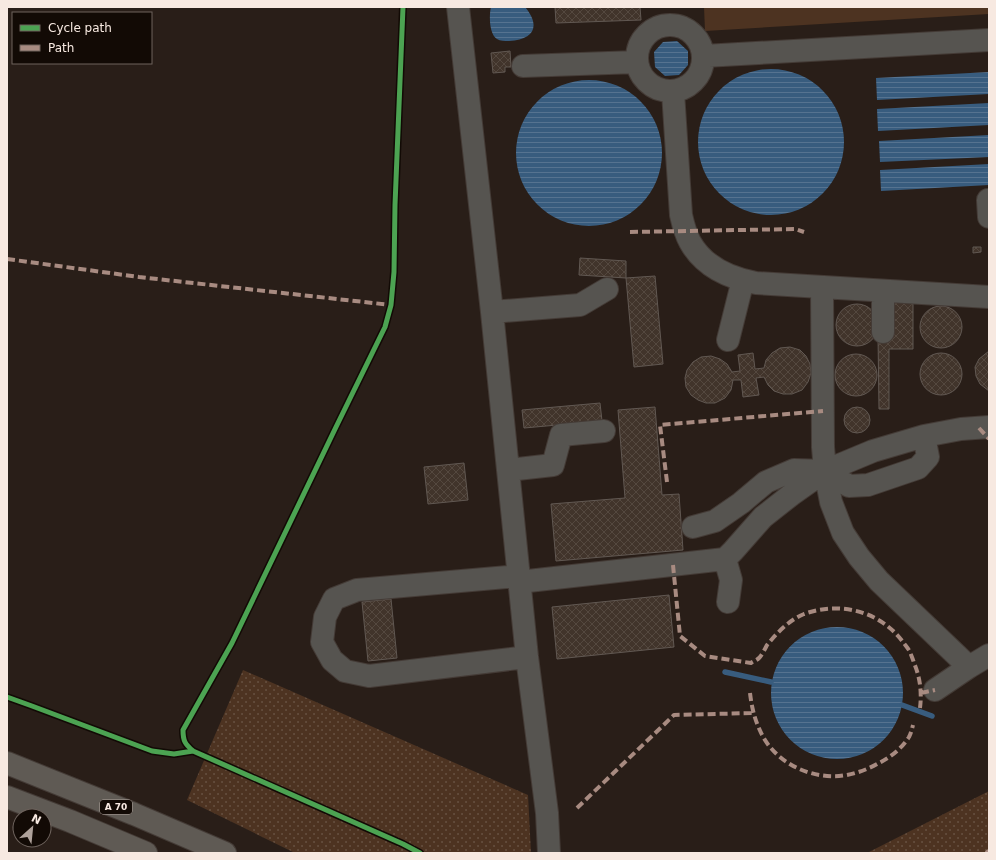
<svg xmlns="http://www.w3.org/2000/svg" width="996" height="860" viewBox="0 0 996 860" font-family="'DejaVu Sans',sans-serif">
  <defs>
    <pattern id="grass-dots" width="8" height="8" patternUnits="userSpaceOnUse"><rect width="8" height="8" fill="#4d3321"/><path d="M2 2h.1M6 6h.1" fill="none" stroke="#675141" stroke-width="1.8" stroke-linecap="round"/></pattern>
    <pattern id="water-rules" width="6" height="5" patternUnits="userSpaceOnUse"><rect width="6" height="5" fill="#385c7e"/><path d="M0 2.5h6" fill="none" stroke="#567390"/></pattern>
    <pattern id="building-cross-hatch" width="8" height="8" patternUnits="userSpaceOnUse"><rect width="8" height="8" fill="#41342b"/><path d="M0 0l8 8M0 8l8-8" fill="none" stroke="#54483f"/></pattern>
  </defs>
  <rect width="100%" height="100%" fill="#291e18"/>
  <path fill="url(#grass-dots)" d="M 243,670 L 528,795 L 531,853 L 295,853 L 187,800 Z
    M 989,791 L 989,853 L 867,853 Z"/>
  <path fill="#4d3321" d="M 704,7 L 989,7 L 989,14 L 705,31 Z"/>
  <path fill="url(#water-rules)" d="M 491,7 L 525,7 C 541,26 534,40 509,41 C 505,41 500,41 497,39 C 489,34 489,15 491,7 Z
    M 677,41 L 688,51 L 688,65 L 679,75 L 665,76 L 655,67 L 654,52 L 663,42 Z
    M698 142a73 73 0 1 1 146 0a73 73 0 1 1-146 0Z
    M 989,72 L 989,94 L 877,100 L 876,78 Z
    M516 153a73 73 0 1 1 146 0a73 73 0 1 1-146 0Z
    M 989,103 L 989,125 L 878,131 L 877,109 Z
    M 989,135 L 989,157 L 880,162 L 879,141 Z
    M 989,164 L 989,185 L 881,191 L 880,170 Z
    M771 693a66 66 0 1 1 132 0a66 66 0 1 1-132 0Z"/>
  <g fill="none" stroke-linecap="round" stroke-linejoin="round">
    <path stroke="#385c7e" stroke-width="5.5" d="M 725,672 L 771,682
      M 902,705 L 932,716"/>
  </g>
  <path fill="url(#building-cross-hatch)" stroke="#615852" d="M 555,7 L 640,7 L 641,20 L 556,23 Z
    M 510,51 L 511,67 L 505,67 L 505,72 L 493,73 L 491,53 Z
    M 973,247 L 981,247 L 981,252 L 973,253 Z
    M 580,258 L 626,261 L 626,278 L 579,275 Z
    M 655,276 L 663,364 L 634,367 L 626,278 Z
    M 892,299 L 913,299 L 913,349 L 889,349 L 889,409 L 879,409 L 878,336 Z
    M836 325a21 21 0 1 1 42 0a21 21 0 1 1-42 0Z
    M920 327a21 21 0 1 1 42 0a21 21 0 1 1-42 0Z
    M 790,347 L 800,350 L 806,356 L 810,364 L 811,373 L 808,382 L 802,390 L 792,394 L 783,394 L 774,391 L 768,385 L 764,377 L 756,378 L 759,395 L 743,397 L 741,380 L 733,380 L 731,390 L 725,398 L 715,403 L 706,403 L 698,400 L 691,395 L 686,387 L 685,378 L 687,370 L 693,362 L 701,357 L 711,356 L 720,359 L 727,364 L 732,372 L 740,371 L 738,355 L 753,353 L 755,369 L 764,368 L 766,360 L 772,353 L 780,348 Z
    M 989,351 L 989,391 L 980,384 L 976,376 L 975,367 L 979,359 Z
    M920 374a21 21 0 1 1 42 0a21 21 0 1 1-42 0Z
    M835 375a21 21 0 1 1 42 0a21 21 0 1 1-42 0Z
    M 600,403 L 602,421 L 524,428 L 522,410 Z
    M 655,407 L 662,495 L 679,494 L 683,550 L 556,561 L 551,504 L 625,498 L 618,410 Z
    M844 420a13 13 0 1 1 26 0a13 13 0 1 1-26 0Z
    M 464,463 L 468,500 L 428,504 L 424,467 Z
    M 669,595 L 674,647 L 557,659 L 552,607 Z
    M 391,599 L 397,658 L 368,661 L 362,602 Z"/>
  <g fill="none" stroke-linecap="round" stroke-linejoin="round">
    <defs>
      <path id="minor" d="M 458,7 L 492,312 L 527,657 L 547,813 L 549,853
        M637 58a33 33 0 1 1 66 0a33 33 0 1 1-66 0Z
        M 704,56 L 989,40
        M 523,66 L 637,62
        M 673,92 L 681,215 C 683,224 685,233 690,242 C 704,267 729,278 756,283 L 989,297
        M 988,200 L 989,217
        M 822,287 L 823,447 L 825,471 L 831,502 L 843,533 L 859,557 L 879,581 L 969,667 L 989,655
        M 883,291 L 883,332
        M 492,312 L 580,305 L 607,289
        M 728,340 L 743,280
        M 508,470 L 553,465 L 561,435 L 604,431
        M 693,527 L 715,521 L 741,503 L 766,482 L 794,470 L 825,471 L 849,486 L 868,485 L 918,468 L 928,457 L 924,436
        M 725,559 L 731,580 L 728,602
        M 518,576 L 357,590 L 334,599 L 325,617 L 322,642 L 332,660 L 345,671 L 369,676 L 527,657
        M 519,582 L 725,559 L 733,551 L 763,517 L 791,495 L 825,471 L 873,451 L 924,436 L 961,429 L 989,427
        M 935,690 L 969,667"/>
      <path id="highway" d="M 7,763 L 134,814 L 225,853
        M 7,797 L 70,821 L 146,853"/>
    </defs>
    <use href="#minor" stroke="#443b36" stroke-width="24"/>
    <use href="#highway" stroke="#443b36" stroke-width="24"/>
    <use href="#minor" stroke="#565450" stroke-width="22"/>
    <use href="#highway" stroke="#5f5a54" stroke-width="22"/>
    <path stroke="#a88b81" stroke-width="4" stroke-dasharray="8 4" stroke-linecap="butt" d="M 630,232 L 795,229 L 804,232
      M 7,259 L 139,277 L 391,305
      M 979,428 L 989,439
      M 667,482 L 660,425 L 823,411
      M 673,565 L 680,636 L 705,656 L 751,663 C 754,661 757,660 759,658 C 762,655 765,649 767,645 C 777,633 789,620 804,614 C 840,601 880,611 903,642 C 905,645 908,648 910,652 C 911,655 913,659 914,663 C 920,677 922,692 920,708
      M 750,693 C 752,710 756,725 765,740 C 780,764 810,778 839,776 C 852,775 867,770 879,763 C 891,757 902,748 909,737 C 911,733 912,729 913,725
      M 921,693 L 935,690
      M 577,808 L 674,715 L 753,713
      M 986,853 L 989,851"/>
    <defs>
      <path id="cycleway" d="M 403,7 L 395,205 L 394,272 L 391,305 L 385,327 L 336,427 L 232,643 L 183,730 C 183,741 185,744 193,751 L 403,844 L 420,853
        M 7,697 L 32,706 L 152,751 L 174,754 L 193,751"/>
    </defs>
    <use href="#cycleway" stroke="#120a05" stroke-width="8"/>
    <use href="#cycleway" stroke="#4ca352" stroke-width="5"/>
  </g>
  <g text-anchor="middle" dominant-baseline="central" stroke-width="3" stroke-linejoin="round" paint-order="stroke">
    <rect fill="#120a05" stroke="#b2a69f" stroke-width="1" x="100" y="800" width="32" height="14" rx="3"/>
    <g font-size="9" font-weight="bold" fill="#f7e9e1">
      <text x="116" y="807">A 70</text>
    </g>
  </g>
  <rect width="996" height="860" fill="none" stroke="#f7e9e1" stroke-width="16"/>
  <rect x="12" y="12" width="140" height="52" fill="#120a05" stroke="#6e635d"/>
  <rect x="20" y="25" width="20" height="6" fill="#4ca352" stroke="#6e635d"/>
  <text x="48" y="32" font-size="12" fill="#f7e9e1">Cycle path</text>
  <rect x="20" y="45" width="20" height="6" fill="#a88b81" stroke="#6e635d"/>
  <text x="48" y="52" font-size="12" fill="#f7e9e1">Path</text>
  <g transform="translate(32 828) rotate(27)"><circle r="19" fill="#120a05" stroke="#6e635d"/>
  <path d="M0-3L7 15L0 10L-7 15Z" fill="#afa29b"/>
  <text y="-6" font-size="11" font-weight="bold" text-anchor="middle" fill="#f7e9e1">N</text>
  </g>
</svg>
